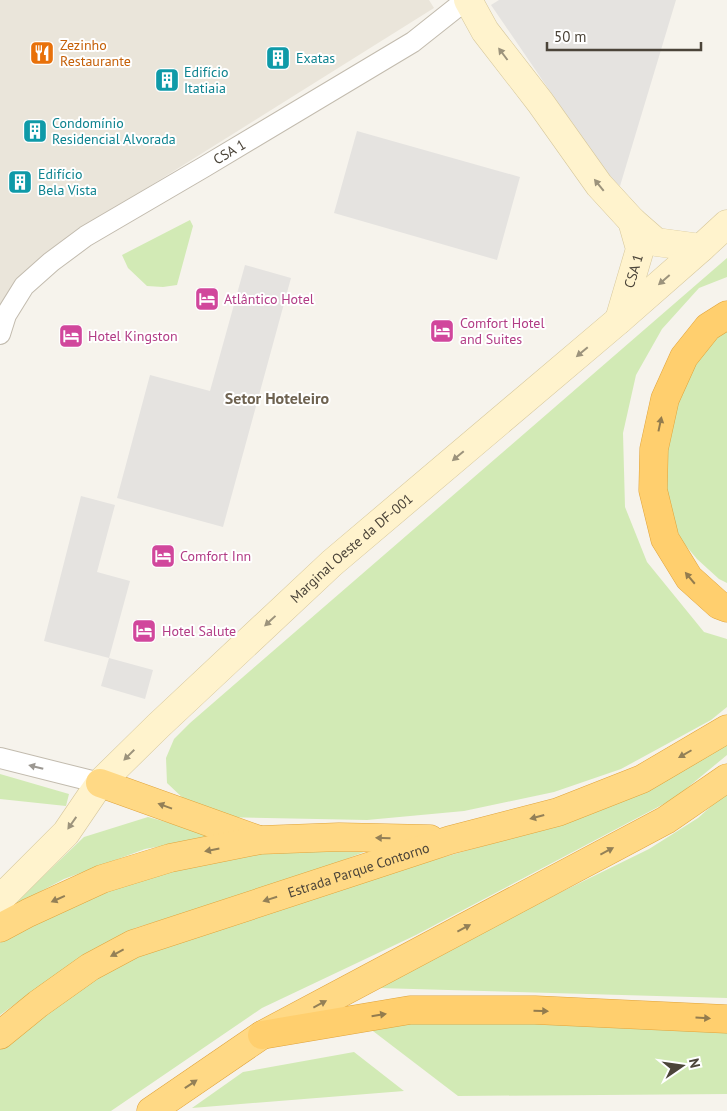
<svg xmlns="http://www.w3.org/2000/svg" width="727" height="1111" viewBox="0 0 727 1111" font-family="'PT Sans',sans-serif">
  <rect width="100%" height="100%" fill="#f6f3ec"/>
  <path fill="#eae5da" d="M 0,0 L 429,0 L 434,8 L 67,238 L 0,307 Z"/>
  <path fill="#d2eab5" d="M 190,220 L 193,226 L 177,285 L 163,287 L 147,286 L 128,268 L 122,255 Z
    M 727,258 L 727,277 L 699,288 L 662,329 L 636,375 L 623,433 L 625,507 L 647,562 L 704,632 L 727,639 L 727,707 L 711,720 L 621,769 L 554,792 L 464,811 L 367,820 L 218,817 L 186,801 L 167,783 L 166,758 L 174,739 L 190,723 Z
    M 727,325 L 727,583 L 719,579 L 697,559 L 681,540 L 673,519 L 667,489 L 663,459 L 670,425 L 686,372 Z
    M 727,738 L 727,755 L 675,798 L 416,935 L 262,1008 L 111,1111 L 0,1111 L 0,1041 L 99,971 L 145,952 L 388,873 L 539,830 Z
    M 0,774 L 69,794 L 66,806 L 0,799 Z
    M 727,792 L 727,998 L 378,988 L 553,896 L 649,849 L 698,818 Z
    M 148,817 L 217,836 L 145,849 L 64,879 L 11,907 L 84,837 Z
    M 307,850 L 364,852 L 295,879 L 135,928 L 83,955 L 0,1015 L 0,943 L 11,934 L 76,900 L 219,857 Z
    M 436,1020 L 727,1029 L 727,1094 L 458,1096 L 369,1028 Z
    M 354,1052 L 404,1091 L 192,1108 L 243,1072 Z"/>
  <path fill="#e5e3e0" d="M 499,0 L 676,0 L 620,186 L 610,179 L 491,5 Z
    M 357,131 L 520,177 L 497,260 L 334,213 Z
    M 245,265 L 291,278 L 223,527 L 117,498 L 150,375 L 210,391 Z
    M 81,496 L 115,505 L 97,572 L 130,581 L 109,658 L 153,670 L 145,699 L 101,686 L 109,658 L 44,641 Z"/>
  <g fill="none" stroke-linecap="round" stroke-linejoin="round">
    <defs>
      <g id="minor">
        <path id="s1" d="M 0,334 L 6,315 L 24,286 L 51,262 L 86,236 L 204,167 L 413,42 L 466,0"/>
        <path d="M 0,758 L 100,783"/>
      </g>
      <g id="secondary">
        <path d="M 468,0 L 485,31 L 540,102 L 599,185 L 632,221 L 656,242 L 701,248"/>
        <path id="s2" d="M 619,320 L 640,249 L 632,221"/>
        <path id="s3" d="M 0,899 L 66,833 L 100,783 L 158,726 L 332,563 L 619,320 L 701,248 L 727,224"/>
      </g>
      <g id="trunk">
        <path d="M 100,783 L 259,840"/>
        <path d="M 0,928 L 28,913 L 102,879 L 170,858 L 260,840 L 339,837 L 430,839"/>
        <path id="s4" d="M 0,1035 L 38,1004 L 90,967 L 133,944 L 450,840 L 558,812 L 642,779 L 727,729"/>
        <path d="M 151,1111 L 262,1035 L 666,820 L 727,778"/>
      </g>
      <path id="motorway" d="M 727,315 L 708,327 L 684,357 L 665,399 L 654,449 L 653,490 L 665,539 L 689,578 L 719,605 L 727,608
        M 262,1035 L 410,1010 L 535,1010 L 727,1019"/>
    </defs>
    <use href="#minor" stroke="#c2bbae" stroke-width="22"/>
    <use href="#secondary" stroke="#d6c79b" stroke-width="29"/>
    <use href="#trunk" stroke="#e0a43c" stroke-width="29"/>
    <use href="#motorway" stroke="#e0a43c" stroke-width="29"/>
    <use href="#minor" stroke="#fff" stroke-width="20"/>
    <use href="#secondary" stroke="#fff3cd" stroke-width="28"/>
    <use href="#trunk" stroke="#ffd985" stroke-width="28"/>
    <use href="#motorway" stroke="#ffcf6e" stroke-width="28"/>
  </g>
  <defs><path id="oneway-solid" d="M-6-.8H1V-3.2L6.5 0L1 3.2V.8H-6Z" transform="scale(1.25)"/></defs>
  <g fill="#9c937c">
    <use href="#oneway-solid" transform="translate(503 54) rotate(-127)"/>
    <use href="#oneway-solid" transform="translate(599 185) rotate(-129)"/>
    <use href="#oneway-solid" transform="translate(664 280) rotate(139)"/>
    <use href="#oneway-solid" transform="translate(582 352) rotate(140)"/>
    <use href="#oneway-solid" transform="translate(458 456) rotate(140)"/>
    <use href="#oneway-solid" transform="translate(270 621) rotate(137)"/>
    <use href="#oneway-solid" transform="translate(129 755) rotate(135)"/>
    <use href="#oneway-solid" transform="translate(72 823) rotate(125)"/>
  </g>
  <g fill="#937c4e">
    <use href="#oneway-solid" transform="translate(660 424) rotate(-78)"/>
    <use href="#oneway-solid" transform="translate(690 578) rotate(-130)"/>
    <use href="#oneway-solid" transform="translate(541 1011) rotate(2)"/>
    <use href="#oneway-solid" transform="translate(379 1015) rotate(-9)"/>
    <use href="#oneway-solid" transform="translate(703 1018) rotate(3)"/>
  </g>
  <g fill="#938057">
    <use href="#oneway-solid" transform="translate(685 754) rotate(150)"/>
    <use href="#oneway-solid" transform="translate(165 806) rotate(-160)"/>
    <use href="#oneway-solid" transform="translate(537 817) rotate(165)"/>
    <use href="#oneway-solid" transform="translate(383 838) rotate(-178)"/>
    <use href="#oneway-solid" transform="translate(212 850) rotate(169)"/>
    <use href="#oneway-solid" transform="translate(607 851) rotate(-28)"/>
    <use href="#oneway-solid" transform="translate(58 899) rotate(156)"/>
    <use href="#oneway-solid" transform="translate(270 899) rotate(162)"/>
    <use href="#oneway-solid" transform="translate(464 928) rotate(-28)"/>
    <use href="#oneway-solid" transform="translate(117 953) rotate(152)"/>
    <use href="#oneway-solid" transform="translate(320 1004) rotate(-28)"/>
    <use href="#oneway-solid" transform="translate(191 1084) rotate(-34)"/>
  </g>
  <use fill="#9c9892" href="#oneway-solid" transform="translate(36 767) rotate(-166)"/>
  <defs>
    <symbol id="restaurant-square" viewBox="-11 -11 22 22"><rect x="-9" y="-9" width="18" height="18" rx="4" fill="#e8710a" stroke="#fff"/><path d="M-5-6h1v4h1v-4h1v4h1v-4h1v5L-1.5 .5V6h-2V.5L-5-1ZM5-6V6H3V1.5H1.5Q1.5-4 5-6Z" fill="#fff"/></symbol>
    <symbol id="building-square" viewBox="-11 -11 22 22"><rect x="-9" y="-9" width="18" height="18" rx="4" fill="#0f9aa8" stroke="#fff"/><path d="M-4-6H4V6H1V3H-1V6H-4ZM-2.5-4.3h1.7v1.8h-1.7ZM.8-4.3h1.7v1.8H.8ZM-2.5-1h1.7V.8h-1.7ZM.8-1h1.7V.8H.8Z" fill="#fff"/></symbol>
    <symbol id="hotel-square" viewBox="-11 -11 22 22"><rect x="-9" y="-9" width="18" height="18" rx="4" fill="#d1479c" stroke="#fff"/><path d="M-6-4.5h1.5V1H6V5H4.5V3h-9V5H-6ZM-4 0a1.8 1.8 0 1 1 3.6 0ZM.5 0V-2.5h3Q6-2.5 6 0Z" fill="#fff"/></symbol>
  </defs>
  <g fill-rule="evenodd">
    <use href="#restaurant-square" x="28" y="39" width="28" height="28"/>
    <use href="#building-square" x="264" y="44" width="28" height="28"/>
    <use href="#building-square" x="153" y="66" width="28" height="28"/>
    <use href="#building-square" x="21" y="117" width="28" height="28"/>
    <use href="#building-square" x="6" y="168" width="28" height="28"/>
    <use href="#hotel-square" x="193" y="285" width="28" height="28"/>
    <use href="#hotel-square" x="428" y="317" width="28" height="28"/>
    <use href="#hotel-square" x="57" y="322" width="28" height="28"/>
    <use href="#hotel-square" x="149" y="542" width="28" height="28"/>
    <use href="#hotel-square" x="130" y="617" width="28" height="28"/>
  </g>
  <g text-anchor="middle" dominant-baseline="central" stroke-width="4" stroke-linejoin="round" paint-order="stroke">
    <g font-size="14" fill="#c56008" stroke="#fff" text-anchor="start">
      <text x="60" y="45">Zezinho<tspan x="60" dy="16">Restaurante</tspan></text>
    </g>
    <g font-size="14" fill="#0d838f" stroke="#fff" text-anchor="start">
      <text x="296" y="58">Exatas</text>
      <text x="184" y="72">Edifício<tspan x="184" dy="16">Itatiaia</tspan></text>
      <text x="52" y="123">Condomínio<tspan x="52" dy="16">Residencial Alvorada</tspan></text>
      <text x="38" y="174">Edifício<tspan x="38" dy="16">Bela Vista</tspan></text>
    </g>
    <g font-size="14" fill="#4b4439" stroke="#fff">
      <text stroke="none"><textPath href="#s1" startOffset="300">CSA 1</textPath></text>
      <text stroke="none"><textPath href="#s2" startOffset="51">CSA 1</textPath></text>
      <text stroke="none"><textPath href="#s3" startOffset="498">Marginal Oeste da DF-001</textPath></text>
      <text stroke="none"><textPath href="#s4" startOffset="399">Estrada Parque Contorno</textPath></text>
    </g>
    <g font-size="14" fill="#b23c85" stroke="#fff" text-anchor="start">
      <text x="224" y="299">Atlântico Hotel</text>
      <text x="460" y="323">Comfort Hotel<tspan x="460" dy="16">and Suites</tspan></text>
      <text x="88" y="336">Hotel Kingston</text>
      <text x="180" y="556">Comfort Inn</text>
      <text x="162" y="631">Hotel Salute</text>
    </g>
    <g font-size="16" font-weight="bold" fill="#6e6250" stroke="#fff">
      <text x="277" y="398">Setor Hoteleiro</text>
    </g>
  </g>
  <g transform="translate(682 1066) rotate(77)" stroke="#ffffff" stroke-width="4" paint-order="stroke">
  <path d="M0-4L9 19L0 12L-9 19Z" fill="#4b4439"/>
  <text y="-8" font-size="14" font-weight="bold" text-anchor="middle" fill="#4b4439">N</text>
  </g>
  <path d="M547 42v8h154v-8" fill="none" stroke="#4b4439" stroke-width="2.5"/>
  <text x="554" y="42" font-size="15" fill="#4b4439" stroke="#ffffff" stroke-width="4" paint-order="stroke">50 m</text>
</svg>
